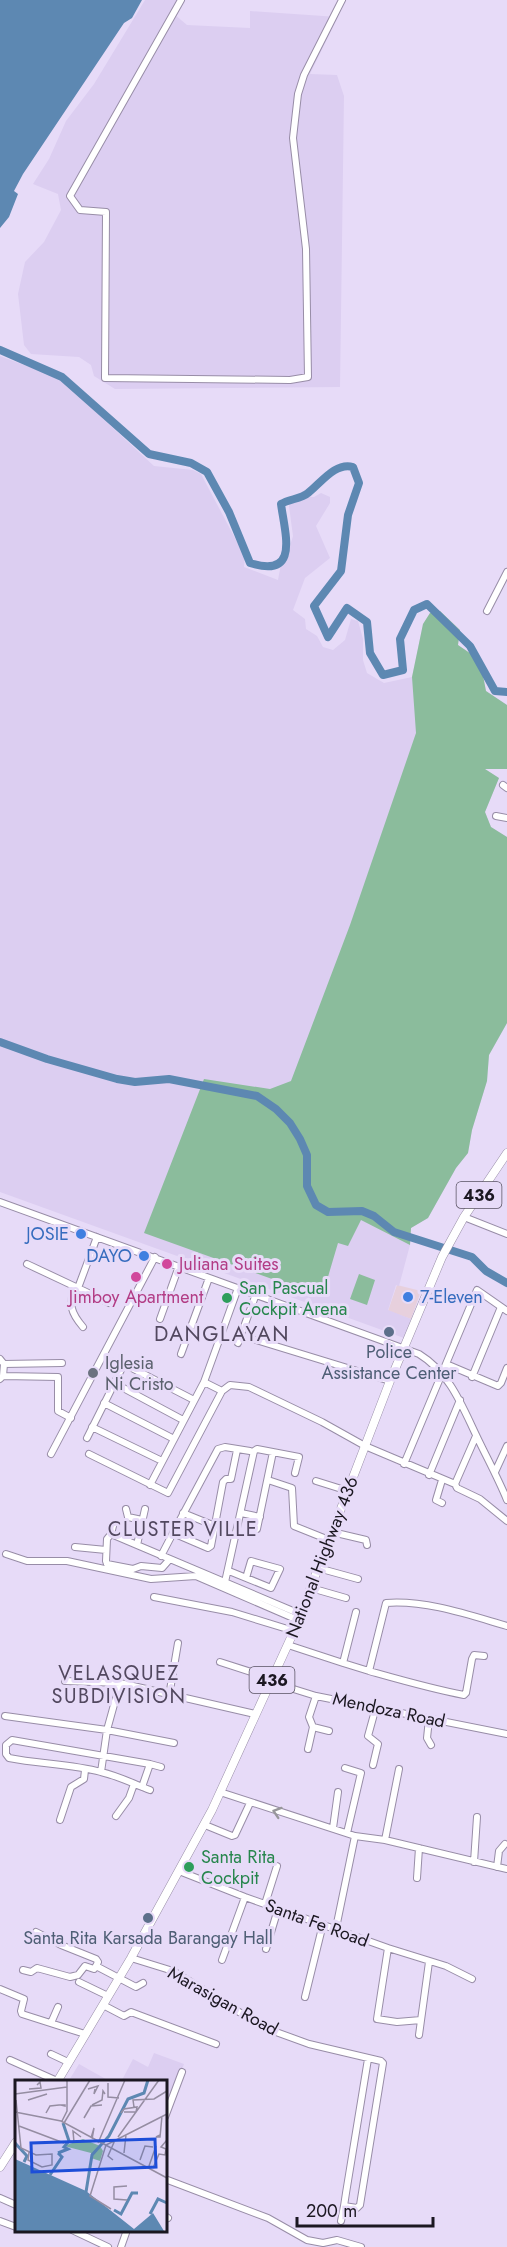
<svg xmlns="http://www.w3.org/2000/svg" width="507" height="2247" viewBox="0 0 507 2247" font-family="Jost,sans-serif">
  <rect width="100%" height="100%" fill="#e7dbf8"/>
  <path fill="#e7d0dd" d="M 397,1285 L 421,1291 L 411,1319 L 388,1311 Z"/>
  <path fill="#dccef1" d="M 145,0 L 181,0 L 174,14 L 187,25 L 250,28 L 250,11 L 338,17 L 310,74 L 337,75 L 344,96 L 340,387 L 115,389 L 94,376 L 91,365 L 79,357 L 31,354 L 24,345 L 18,294 L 25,262 L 44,242 L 61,210 L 58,194 L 33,184 L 49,159 L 66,121 L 94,84 Z
    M 0,356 L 59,378 L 154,466 L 193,470 L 201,474 L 245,557 L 244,567 L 278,580 L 281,564 L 286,559 L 293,536 L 289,506 L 291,496 L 314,497 L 321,493 L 330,497 L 330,503 L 316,526 L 330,558 L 305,578 L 293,610 L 305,619 L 306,629 L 317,636 L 323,647 L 333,650 L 345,640 L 351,619 L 358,621 L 363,639 L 363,660 L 367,673 L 384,683 L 412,677 L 423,624 L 430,613 L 440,611 L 460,630 L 458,645 L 480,660 L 486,691 L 507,705 L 507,769 L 485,769 L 499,778 L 485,812 L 491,827 L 507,837 L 507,1023 L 489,1055 L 487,1081 L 472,1130 L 468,1153 L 456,1168 L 428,1218 L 411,1228 L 410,1245 L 399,1286 L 396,1285 L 388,1310 L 411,1319 L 404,1338 L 0,1192 Z
    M 154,2053 L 184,2064 L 165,2116 L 165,2082 L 121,2082 L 133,2059 L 148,2067 Z
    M 79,2064 L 111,2082 L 68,2082 Z"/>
  <path fill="#8bbc9c" d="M 440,611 L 460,630 L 458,645 L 480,660 L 486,691 L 507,705 L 507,769 L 485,769 L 499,778 L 485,812 L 491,827 L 507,837 L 507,1023 L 489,1055 L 487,1081 L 472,1130 L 468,1153 L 456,1168 L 428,1218 L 411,1228 L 410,1245 L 361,1220 L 348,1246 L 338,1243 L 322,1297 L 144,1233 L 204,1079 L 270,1089 L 291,1081 L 350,925 L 416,733 L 412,677 L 423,624 L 430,613 Z
    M 359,1274 L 375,1280 L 367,1305 L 350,1299 Z"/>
  <path fill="#5d88b2" d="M 0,0 L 142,0 L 132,18 L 124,23 L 23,174 L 14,191 L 18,194 L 9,217 L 0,228 Z"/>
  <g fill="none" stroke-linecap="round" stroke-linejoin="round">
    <path stroke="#5d88b2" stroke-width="8" d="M 0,350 L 62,377 L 149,454 L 191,463 L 207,472 L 229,512 L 250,563 C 300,579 285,534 281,504 C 289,499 301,499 308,493 C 321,483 335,462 353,467 L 359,483 L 348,515 L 341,571 L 314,606 L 328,637 L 347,608 L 367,622 L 370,653 L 383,675 L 403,670 L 400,639 L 414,610 L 427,604 L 470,646 L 495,691 L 507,692
      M 0,1042 L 47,1059 L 117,1079 L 135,1082 L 169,1079 L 257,1096 L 276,1109 L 290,1123 L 300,1139 L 307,1155 L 307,1186 L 316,1205 L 328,1212 L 362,1211 L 374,1216 L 394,1232 L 472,1257 L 486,1271 L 507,1283"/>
    <defs>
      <path id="minor" d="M 181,0 L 70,196 L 80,210 L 106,212 L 105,378 L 290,380 L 308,377 L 306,249 L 293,138 L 298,94 L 304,75 L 342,0
        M 487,611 L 507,572
        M 503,785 L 507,788
        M 496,816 L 507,818
        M 0,1202 L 419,1354 C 450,1373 462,1406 477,1437 C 487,1458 498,1478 507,1500
        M 464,1217 L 507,1234
        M 97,1237 L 78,1288 L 109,1303
        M 27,1264 L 78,1288
        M 75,1287 C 68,1304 71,1313 83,1327
        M 160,1319 L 179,1266
        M 256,1340 L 390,1381
        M 238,1343 L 256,1294
        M 181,1354 L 209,1278
        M 0,1359 L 4,1364 L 3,1376 L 0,1379
        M 4,1364 L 62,1363
        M 446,1364 L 498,1386 L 501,1383 L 507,1368
        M 3,1376 L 58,1377 L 58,1411 L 71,1418
        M 472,1377 L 501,1307
        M 204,1382 L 222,1391
        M 114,1383 L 183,1420
        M 104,1403 L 174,1439
        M 92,1427 L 162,1461
        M 87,1438 L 124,1364 L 194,1400
        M 237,1450 L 231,1479 L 226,1479 L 223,1482 L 211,1546 L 208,1548 L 173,1533 L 218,1449 L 225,1447 L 250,1451
        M 51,1454 L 155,1257
        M 89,1454 L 168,1493 L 222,1391 L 230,1385 L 249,1387 L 322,1422 L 365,1446 L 455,1484 L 476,1436
        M 404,1464 L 477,1290 L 507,1311
        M 495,1472 L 507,1446
        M 429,1475 L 460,1400
        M 268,1480 L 292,1488 L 294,1526 L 329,1540
        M 316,1481 L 348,1491
        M 455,1484 L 457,1488 L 480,1499 L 507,1521
        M 150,1485 L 204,1382 L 238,1288
        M 442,1503 L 436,1500 L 442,1480
        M 126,1509 L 128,1517 L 142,1520
        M 183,1513 L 215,1526
        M 241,1513 L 260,1517
        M 113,1526 L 111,1534 L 107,1539 L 106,1561 L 107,1564 L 133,1569 L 141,1566 L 162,1568 L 169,1560
        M 257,1529 L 273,1452
        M 332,1532 L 366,1540 L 367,1545
        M 111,1534 L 300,1614
        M 137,1545 L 145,1509
        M 75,1547 L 106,1550
        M 6,1554 L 27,1561 L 67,1561 L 151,1579 L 196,1576 L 298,1620
        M 161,1556 L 173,1533
        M 318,1568 L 358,1579
        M 229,1571 L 271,1588 L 280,1569 L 251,1561 L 246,1578
        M 225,1582 L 254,1451 L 257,1449 L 299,1457 L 295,1473
        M 311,1588 L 346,1598
        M 154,1597 L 232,1612 L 294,1631
        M 356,1612 L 343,1663 L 369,1671 L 386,1603 C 427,1600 469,1615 507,1626
        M 288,1645 L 343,1663
        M 220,1662 L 273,1679
        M 369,1671 C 401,1680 432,1689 464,1695 L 466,1693 L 472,1659 L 474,1655 L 484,1656
        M 65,1681 L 120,1683
        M 271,1682 L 316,1696 L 507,1734
        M 169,1696 L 178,1643
        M 5,1716 L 107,1730 L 174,1743
        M 429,1719 L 427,1738 L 431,1745
        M 313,1727 L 329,1731
        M 308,1749 L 313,1727 L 309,1717 L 316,1696
        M 150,1764 L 161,1767
        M 373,1765 L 378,1744 L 368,1736 L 376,1707
        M 345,1768 L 361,1773 L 347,1833
        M 101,1772 L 107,1730 L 120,1683 L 255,1714
        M 142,1787 L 150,1764 L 12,1740 L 6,1745 L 6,1754 L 9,1758 C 39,1764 72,1764 101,1772 C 118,1776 134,1784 150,1790
        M 220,1792 L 355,1836
        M 116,1816 L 129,1798 L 134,1784
        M 60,1820 L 71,1787 L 84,1779 L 85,1770
        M 205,1825 L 232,1836 L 235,1835 L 250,1803
        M 333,1828 L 338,1792
        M 385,1840 L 399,1769
        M 474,1862 L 477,1817
        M 497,1867 L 499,1851 L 505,1844
        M 179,1871 L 245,1897 L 388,1948 L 377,2019 L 397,2022 L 421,2020
        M 417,1878 L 419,1848
        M 265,1904 L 277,1866
        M 336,1928 L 355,1836 L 385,1840 L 507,1869
        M 36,1932 L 61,1945 L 96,1959 L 98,1962 L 96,1966
        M 388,1948 L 446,1966 L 472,1979
        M 266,1949 L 278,1909
        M 131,1958 L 173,1971 L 265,2028 L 309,2044 L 381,2061 L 383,2063 L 360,2205 L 357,2208 L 344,2206 L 346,2193 L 368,2059
        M 222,1960 L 245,1897
        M 23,1970 L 31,1972 L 37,1968 L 70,1977 L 78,1975 L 85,1966 L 94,1969 L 96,1966 L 136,1987 L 143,1983
        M 79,1982 L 108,1996
        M 0,1989 L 24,1999 L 21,2011 L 22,2014 L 85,2034
        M 305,1997 L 323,1924
        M 103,2005 L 124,2016 L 131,2012 L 216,2044
        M 51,2023 L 58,2007
        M 419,2035 L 429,1962
        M 51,2054 L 68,2062
        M 10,2060 L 57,2081
        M 165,2117 L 182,2072
        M 165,2179 L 268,2218 L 307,2240 L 323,2243 L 337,2240 L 361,2247
        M 0,2198 L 16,2205
        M 165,2216 L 168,2218
        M 0,2221 L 16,2227
        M 341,2221 L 344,2206
        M 72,2230 L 108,2247
        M 121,2247 L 127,2230"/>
      <path id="major" d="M 57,2082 L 131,1958 L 212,1810 L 294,1631 L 390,1381 L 442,1257 L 464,1217 L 507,1153
        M 0,2167 L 16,2142"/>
    </defs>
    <use href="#minor" stroke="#988da7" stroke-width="8"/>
    <use href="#major" stroke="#988da7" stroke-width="9"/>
    <use href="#minor" stroke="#fff" stroke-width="6"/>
    <use href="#major" stroke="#fff" stroke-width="8"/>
  </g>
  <defs><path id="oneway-chevron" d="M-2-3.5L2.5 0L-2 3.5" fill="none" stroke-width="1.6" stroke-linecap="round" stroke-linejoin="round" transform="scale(1.5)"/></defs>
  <use stroke="#98979b" href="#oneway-chevron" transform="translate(277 1812) rotate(-162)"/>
  <g fill="#3f7fe0" stroke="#e7dbf8" stroke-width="2">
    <circle cx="81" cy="1234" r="6"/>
    <circle cx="144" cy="1256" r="6"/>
    <circle cx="408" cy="1297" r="6"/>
  </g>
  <g fill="#d1479c" stroke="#e7dbf8" stroke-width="2">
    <circle cx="167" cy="1264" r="6"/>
    <circle cx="136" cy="1277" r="6"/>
  </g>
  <g fill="#2e9e5b" stroke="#e7dbf8" stroke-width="2">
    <circle cx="227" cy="1298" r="6"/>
    <circle cx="189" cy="1867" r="6"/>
  </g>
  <g fill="#5c6f8a" stroke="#e7dbf8" stroke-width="2">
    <circle cx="389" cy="1332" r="6"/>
    <circle cx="148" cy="1918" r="6"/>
  </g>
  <circle fill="#6b7280" stroke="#e7dbf8" stroke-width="2" cx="93" cy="1373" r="6"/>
  <g text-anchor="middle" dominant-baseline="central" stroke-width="6" stroke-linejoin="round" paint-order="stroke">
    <g fill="#e7dbf8" stroke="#585262" stroke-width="1.5">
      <rect x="456.5" y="1182" width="45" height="26" rx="4.5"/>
      <rect x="249.5" y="1667" width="45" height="26" rx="4.5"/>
    </g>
    <g font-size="16" font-weight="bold" fill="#1b1721">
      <text x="479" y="1195">436</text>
      <text x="272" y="1680">436</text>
    </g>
    <g font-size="18" fill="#366cbe" stroke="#e7dbf8" text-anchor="end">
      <text x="69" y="1234">JOSIE</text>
      <text x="132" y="1256">DAYO</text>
      <text x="420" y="1297" text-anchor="start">7-Eleven</text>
    </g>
    <g font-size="18" fill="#b23c85" stroke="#e7dbf8" text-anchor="start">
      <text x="179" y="1264">Juliana Suites</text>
      <text x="136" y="1297" text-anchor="middle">Jimboy Apartment</text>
    </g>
    <g font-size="18" fill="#27864d" stroke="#e7dbf8" text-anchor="start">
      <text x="239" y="1288">San Pascual<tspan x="239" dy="21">Cockpit Arena</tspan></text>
      <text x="201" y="1857">Santa Rita<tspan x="201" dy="21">Cockpit</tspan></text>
    </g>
    <g font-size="18" fill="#4e5e75" stroke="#e7dbf8">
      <text x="389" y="1352">Police<tspan x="389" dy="21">Assistance Center</tspan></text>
      <text x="148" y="1938">Santa Rita Karsada Barangay Hall</text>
    </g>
    <g font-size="18" fill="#5b616d" stroke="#e7dbf8" text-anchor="start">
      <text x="105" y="1363">Iglesia<tspan x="105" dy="21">Ni Cristo</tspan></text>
    </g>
    <g font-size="18" fill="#1b1721" stroke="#e7dbf8">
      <text transform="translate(322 1557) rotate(-69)">National Highway 436</text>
      <text transform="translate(389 1710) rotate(12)">Mendoza Road</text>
      <text transform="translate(317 1923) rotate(20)">Santa Fe Road</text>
      <text transform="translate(223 2001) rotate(29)">Marasigan Road</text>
    </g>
    <g font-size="20" letter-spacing="1.5" fill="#52485f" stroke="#e7dbf8">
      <text x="183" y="1529">CLUSTER VILLE</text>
      <text x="119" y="1673">VELASQUEZ<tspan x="119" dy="23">SUBDIVISION</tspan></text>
    </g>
    <g font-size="21" letter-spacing="1.5" fill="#52485f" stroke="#e7dbf8">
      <text x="222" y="1334">DANGLAYAN</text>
    </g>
  </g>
  <g transform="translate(15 2080)">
    <rect width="152" height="152" fill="#e7dbf8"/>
    <path d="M 68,59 L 85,66 L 88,71 L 85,81 L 76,78 L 76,73 L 49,66 Z" fill="#8bbc9c"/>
    <path d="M 0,79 L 71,111 L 119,149 L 138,133 L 149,151 L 0,151 Z" fill="#5d88b2"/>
    <path fill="none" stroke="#5d88b2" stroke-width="3" d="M 0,63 L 12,76 L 9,82M 43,73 L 53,69 L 49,67 L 54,61 L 48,43M 35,95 L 47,77 L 43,73M 71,112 L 77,75 L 94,56 L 113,19 L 129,13 L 133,0M 99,130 L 106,134 L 117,113 L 123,113M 135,134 L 143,119 L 152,123"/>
    <path fill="none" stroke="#958da2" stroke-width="1.5" d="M 93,3 L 93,17 L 104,18M 14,9 L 26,8 L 25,2 L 22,5M 73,9 L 83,6 L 79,14 L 80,9M 0,14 L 52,7M 1,20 L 6,68 L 21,75 L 37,74 L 37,85 L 27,87 L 13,80 L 14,72M 13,20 L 32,14M 77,25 L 87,20 L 88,11 L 90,14M 119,27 L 118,20 L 139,19 L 152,11M 0,32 L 46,41 L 152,98M 31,33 L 35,26 L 44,25 L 50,25 L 50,26 L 46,25M 106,33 L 109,29 L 122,27 L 121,32 L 109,32M 69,38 L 76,26 L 87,25M 47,41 L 52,31 L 52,0M 49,43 L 75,0M 4,46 L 49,63M 145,55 L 141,57 L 145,57 L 147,36M 103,57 L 144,0M 76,58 L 79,48 L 77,59M 59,62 L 58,51 L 66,57M 83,63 L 110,0M 109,73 L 111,55M 98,80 L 93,76 L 100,60M 125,80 L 130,66 L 138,67M 134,86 L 141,66M 138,88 L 144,74 L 150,75 L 151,69 L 146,67 L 152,60M 112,106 L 99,107 L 99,119 L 112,120M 96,129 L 75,116 L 91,65 L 152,34"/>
    <path fill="#1d4ed8" fill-opacity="0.15" stroke="#1d4ed8" stroke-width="3" d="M 140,59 L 141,87 L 17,92 L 16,63 Z"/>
    <rect width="152" height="152" fill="none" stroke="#1b1721" stroke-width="3"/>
  </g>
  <path d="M297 2217v9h136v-9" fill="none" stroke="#1b1721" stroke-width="3"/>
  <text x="306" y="2217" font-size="18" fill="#1b1721" stroke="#e7dbf8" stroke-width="4.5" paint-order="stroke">200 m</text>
</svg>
